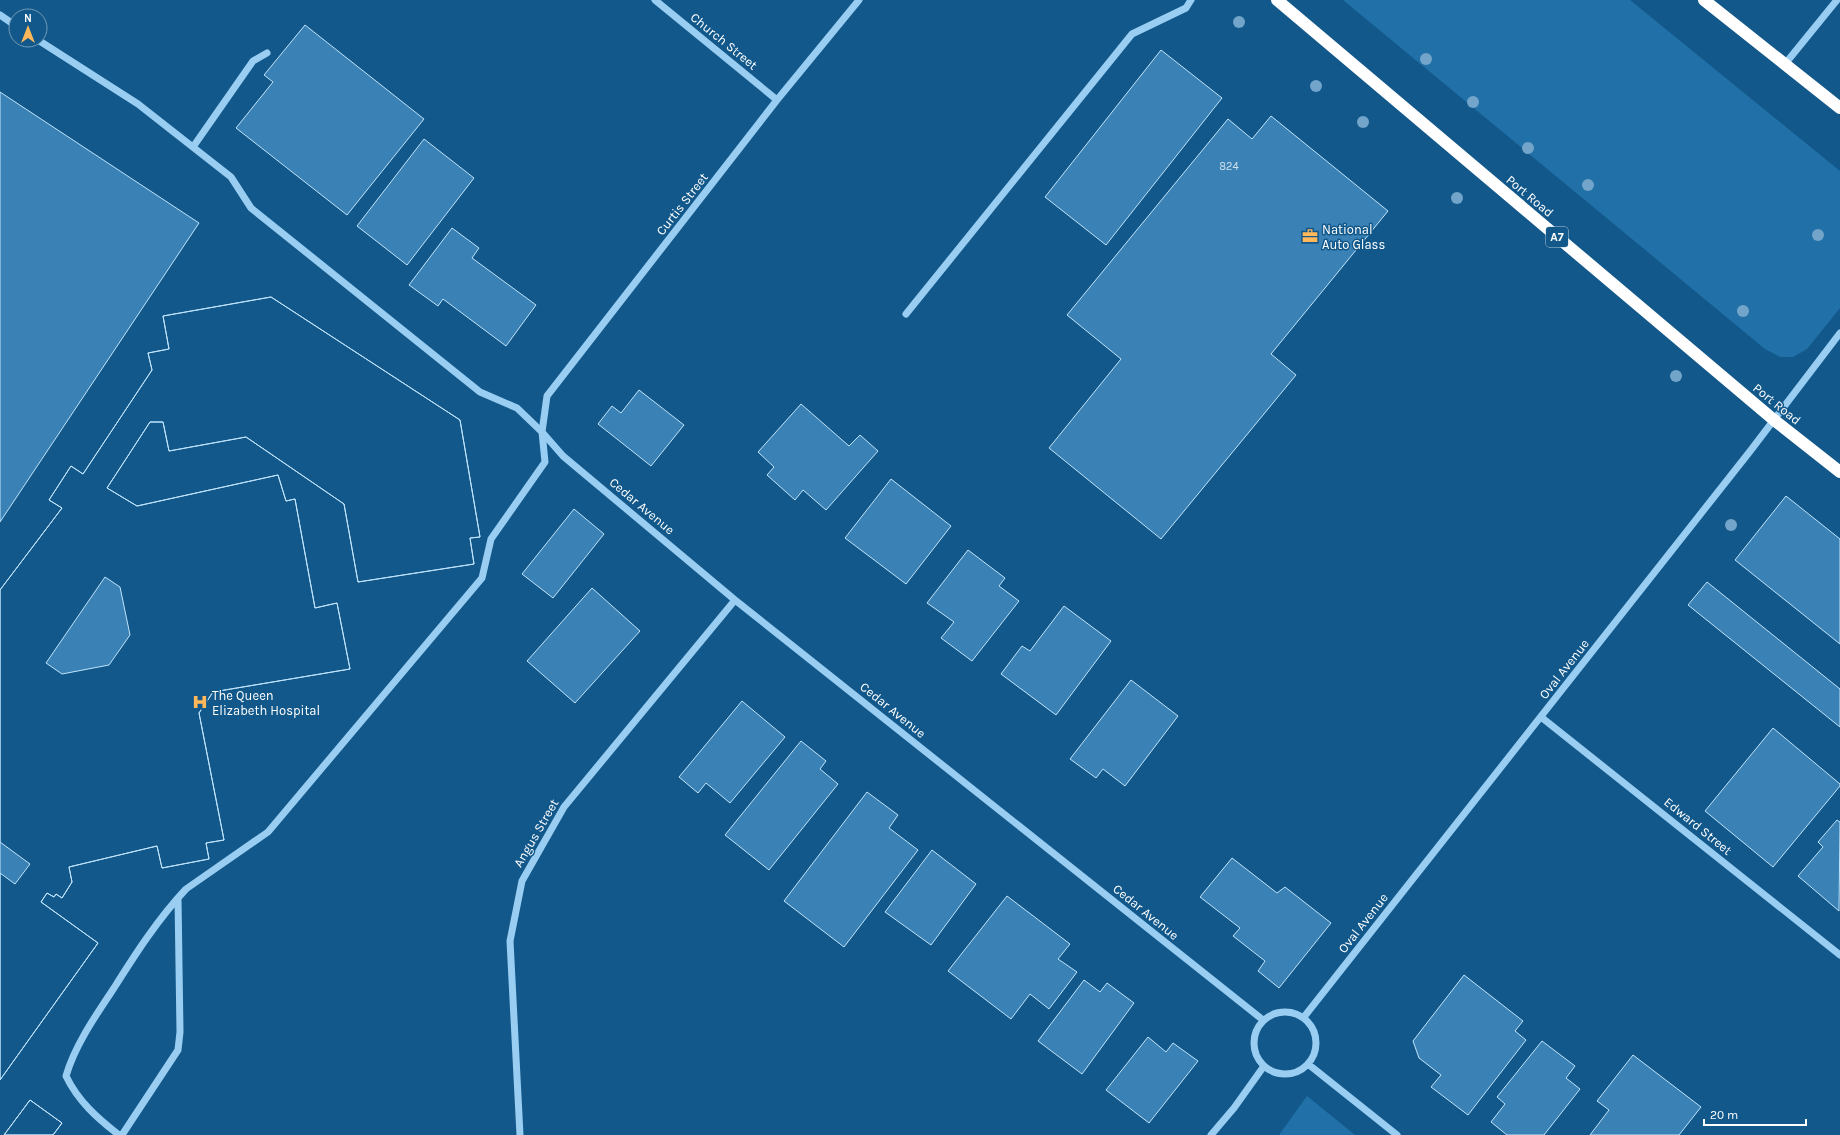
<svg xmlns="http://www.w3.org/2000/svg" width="1840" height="1135" viewBox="0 0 1840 1135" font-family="Karla,sans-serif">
  <rect width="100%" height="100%" fill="#12588b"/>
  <path fill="#2171a8" d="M 1343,0 L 1630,0 L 1840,171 L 1840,308 L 1807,349 L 1793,357 L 1780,357 L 1765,349 Z
    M 1307,1096 L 1355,1135 L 1279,1135 Z"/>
  <path fill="#3a82b5" stroke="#c0e4fc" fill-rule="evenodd" d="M 305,25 L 424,119 L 347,215 L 236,128 L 273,82 L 264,75 Z
    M 1161,50 L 1222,98 L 1106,245 L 1045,197 Z
    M 0,92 L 199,223 L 0,522 Z
    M 1271,116 L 1388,211 L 1271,354 L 1296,375 L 1161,539 L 1049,448 L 1121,359 L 1067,315 L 1228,119 L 1252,139 Z
    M 424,139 L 474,178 L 407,265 L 357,226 Z
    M 452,228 L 479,248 L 472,258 L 536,305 L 506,346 L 443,299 L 438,306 L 409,285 Z
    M 271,297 L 460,420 L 480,537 L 470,538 L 474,564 L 358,582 L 344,504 L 246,437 L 169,451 L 163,422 L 150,422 L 107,488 L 137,506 L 278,475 L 286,501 L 295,499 L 315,608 L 337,603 L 350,669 L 213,692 L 199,713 L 224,840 L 206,843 L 209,859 L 162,868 L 157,846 L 69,867 L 72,882 L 62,898 L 56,894 L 54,897 L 47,893 L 41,902 L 98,943 L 0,1080 L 0,873 L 15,884 L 30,864 L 0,842 L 0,590 L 62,508 L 49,500 L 71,466 L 83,474 L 152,370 L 148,353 L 169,349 L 163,316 ZM 105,577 L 120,587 L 130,635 L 109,665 L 62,674 L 46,663 Z
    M 271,297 L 460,420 L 480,537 L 470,538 L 474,564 L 358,582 L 344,504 L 246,437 L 169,451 L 163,422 L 150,422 L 107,488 L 137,506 L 278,475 L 286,501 L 295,499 L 315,608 L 337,603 L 350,669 L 213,692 L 199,713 L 224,840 L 206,843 L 209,859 L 162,868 L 157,846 L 69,867 L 72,882 L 62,898 L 56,894 L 54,897 L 47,893 L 41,902 L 98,943 L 0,1080 L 0,590 L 62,508 L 49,500 L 71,466 L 83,474 L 152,370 L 148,353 L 169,349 L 163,316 Z
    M 639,390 L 684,425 L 651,466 L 598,424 L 612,406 L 621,413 Z
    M 801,404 L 849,446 L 860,435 L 878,451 L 826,510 L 803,490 L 795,500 L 767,475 L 774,467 L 758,452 Z
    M 891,479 L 951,526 L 906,584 L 845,538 Z
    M 1786,496 L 1840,539 L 1840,644 L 1735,560 Z
    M 574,509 L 604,534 L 553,598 L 522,574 Z
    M 968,550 L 1005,578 L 999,586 L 1019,601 L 972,661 L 941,638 L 954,622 L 927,603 Z
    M 1707,582 L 1840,689 L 1840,727 L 1688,605 Z
    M 592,588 L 640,631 L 575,703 L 527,661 Z
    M 1064,606 L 1111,641 L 1056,715 L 1001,674 L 1022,646 L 1030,651 Z
    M 1131,680 L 1178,716 L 1125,786 L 1103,769 L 1096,778 L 1070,759 Z
    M 742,701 L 785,737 L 730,803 L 706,783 L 698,793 L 679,777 Z
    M 1773,728 L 1840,784 L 1840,786 L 1773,867 L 1705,811 Z
    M 801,741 L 826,761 L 820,769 L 838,784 L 769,870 L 725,835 Z
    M 867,792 L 898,815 L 889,828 L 918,850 L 844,947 L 784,901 Z
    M 1837,820 L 1840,822 L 1839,911 L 1798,876 L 1823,847 L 1818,842 Z
    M 932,850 L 976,884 L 931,945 L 885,912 Z
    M 1232,858 L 1277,893 L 1285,887 L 1331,923 L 1279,988 L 1258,971 L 1265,961 L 1233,936 L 1240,928 L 1200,897 Z
    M 1007,896 L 1070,944 L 1058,959 L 1077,972 L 1049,1009 L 1030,994 L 1011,1019 L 948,971 Z
    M 1464,975 L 1523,1021 L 1515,1031 L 1526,1040 L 1468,1115 L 1431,1087 L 1441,1075 L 1419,1058 L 1413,1041 Z
    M 1084,980 L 1100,992 L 1107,983 L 1134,1003 L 1082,1074 L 1038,1041 Z
    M 1148,1037 L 1166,1052 L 1173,1043 L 1198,1061 L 1149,1123 L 1106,1090 Z
    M 1542,1041 L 1575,1066 L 1566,1078 L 1580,1089 L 1544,1135 L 1507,1135 L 1491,1122 L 1505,1104 L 1497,1097 Z
    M 1633,1055 L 1701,1107 L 1679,1135 L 1590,1135 L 1609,1110 L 1597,1101 Z
    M 30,1100 L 62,1123 L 53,1135 L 4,1135 Z
    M 30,1100 L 62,1123 L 53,1135 L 4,1135 Z"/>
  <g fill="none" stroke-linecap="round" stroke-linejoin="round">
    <path stroke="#99cdf1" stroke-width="7" d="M 655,0 L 777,100
      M 0,15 L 16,26
      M 38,40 L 138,104 L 231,177 L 251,208 L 480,392 L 517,408 L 542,432 L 563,456 L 735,600 L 1263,1020
      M 1785,64 L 1837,0
      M 193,147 L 253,61 L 267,53
      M 906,314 L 1132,34 L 1186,8 L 1191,0
      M 1541,717 L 1840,955
      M1254 1043a31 31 0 1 1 62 0a31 31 0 1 1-62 0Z
      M 1304,1017 L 1751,450 L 1840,333
      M 1308,1064 L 1397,1135
      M 119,1135 C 97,1118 78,1101 66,1076 C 75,1045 96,1015 114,988 C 136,953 158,919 186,889 L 268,832 L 482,578 L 491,539 L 545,462 L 542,432 L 547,396 L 777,100 L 859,0
      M 122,1135 L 178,1050 L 180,1032 L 178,898
      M 520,1135 L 510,941 L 522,881 L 564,807 L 735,600
      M 1211,1135 L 1234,1108 L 1264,1066"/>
    <path stroke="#fff" stroke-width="12" d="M 1277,0 L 1774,420 L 1840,472
      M 1704,0 L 1840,108"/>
  </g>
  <g fill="#72a5c9">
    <circle cx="1239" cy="22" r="6"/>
    <circle cx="1426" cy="59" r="6"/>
    <circle cx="1316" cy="86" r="6"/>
    <circle cx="1473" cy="102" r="6"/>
    <circle cx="1363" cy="122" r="6"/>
    <circle cx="1528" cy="148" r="6"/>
    <circle cx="1588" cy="185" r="6"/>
    <circle cx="1457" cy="198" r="6"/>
    <circle cx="1818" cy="235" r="6"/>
    <circle cx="1743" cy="311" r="6"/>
    <circle cx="1676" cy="376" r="6"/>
    <circle cx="1731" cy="525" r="6"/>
  </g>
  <defs>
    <symbol id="office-bare" viewBox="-9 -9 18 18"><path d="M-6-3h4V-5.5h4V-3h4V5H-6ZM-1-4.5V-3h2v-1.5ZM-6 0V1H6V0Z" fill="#ffb859" stroke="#12588b" stroke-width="2.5" paint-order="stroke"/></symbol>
    <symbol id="hospital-bare" viewBox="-9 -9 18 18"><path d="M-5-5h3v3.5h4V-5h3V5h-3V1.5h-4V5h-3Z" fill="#ffb859" stroke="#12588b" stroke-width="2.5" paint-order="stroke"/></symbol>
  </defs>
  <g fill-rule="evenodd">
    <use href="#office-bare" x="1299" y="225" width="22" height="22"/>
    <use href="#hospital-bare" x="189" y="691" width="22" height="22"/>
  </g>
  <g text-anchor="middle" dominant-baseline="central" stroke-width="3" stroke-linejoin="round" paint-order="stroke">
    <g font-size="11" fill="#cee0ec">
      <text x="1229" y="166">824</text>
    </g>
    <rect fill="#12588b" stroke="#b8cddc" stroke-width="1" x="1546" y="227" width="22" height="20" rx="3"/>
    <g font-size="12" font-weight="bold" fill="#fff">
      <text x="1557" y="237">A7</text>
    </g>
    <g font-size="13" fill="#fff" stroke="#12588b">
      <text transform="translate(724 41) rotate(39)">Church Street</text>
      <text transform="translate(1530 196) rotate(40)">Port Road</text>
      <text transform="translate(682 204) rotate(-52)">Curtis Street</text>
      <text transform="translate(1777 404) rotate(39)">Port Road</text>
      <text transform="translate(642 506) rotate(40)">Cedar Avenue</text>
      <text transform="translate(1564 669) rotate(-52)">Oval Avenue</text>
      <text transform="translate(893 710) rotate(39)">Cedar Avenue</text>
      <text transform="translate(1698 826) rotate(39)">Edward Street</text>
      <text transform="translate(536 833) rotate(-60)">Angus Street</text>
      <text transform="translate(1146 912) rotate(39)">Cedar Avenue</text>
      <text transform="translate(1363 923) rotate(-52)">Oval Avenue</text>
    </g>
    <g font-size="13" fill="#fff" stroke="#12588b" text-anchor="start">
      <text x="1322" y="229">National<tspan x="1322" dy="15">Auto Glass</tspan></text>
      <text x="212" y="695">The Queen<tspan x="212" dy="15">Elizabeth Hospital</tspan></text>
    </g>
  </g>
  <g transform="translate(28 28)"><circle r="19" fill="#12588b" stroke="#719bb9"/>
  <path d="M0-3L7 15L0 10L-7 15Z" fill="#ffb859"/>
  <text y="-6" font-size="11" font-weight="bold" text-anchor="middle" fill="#ffffff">N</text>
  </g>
  <path d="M1704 1119v6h102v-6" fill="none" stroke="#ffffff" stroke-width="2"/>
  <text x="1710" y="1119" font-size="12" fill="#ffffff" stroke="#12588b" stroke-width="3" paint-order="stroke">20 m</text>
</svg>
